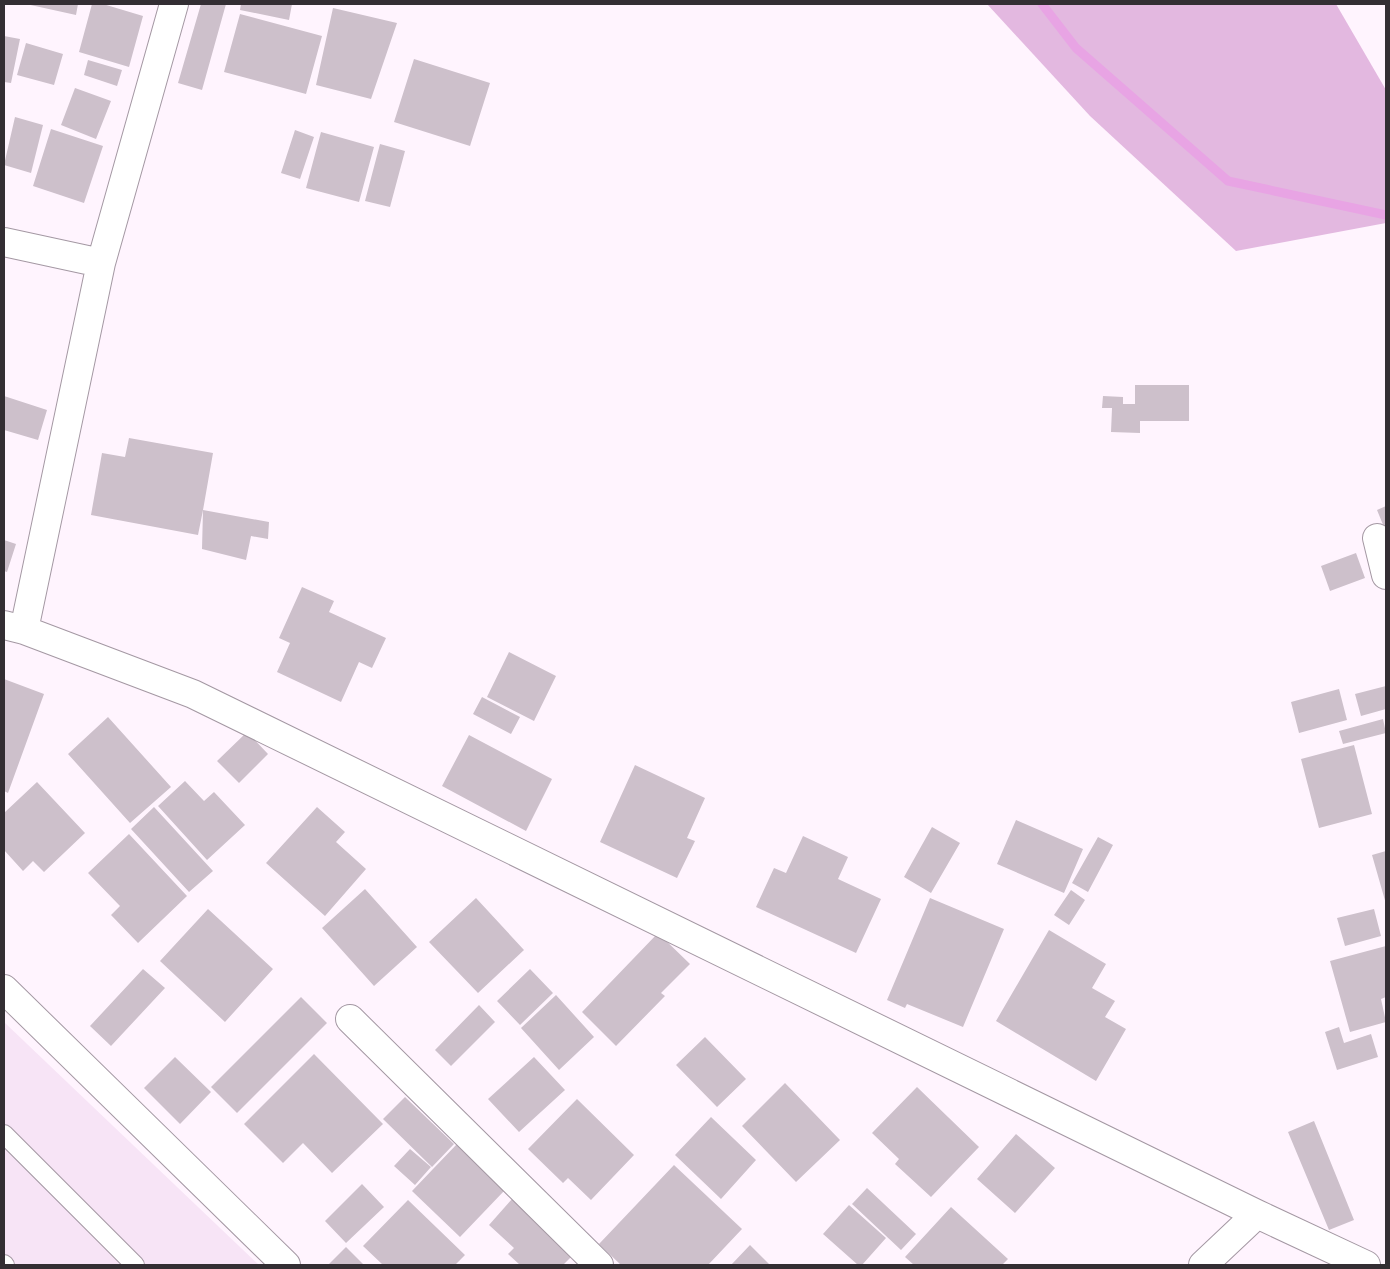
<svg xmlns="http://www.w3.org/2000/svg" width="1390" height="1269" viewBox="0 0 1390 1269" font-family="Jost,sans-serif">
  <rect width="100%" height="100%" fill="#fff4fe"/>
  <path fill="#f7e4f6" d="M 4,1022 L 259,1265 L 4,1265 Z"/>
  <path fill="#e3b8e0" d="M 987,4 L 1336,4 L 1386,90 L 1386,223 L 1236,251 L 1090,116 Z"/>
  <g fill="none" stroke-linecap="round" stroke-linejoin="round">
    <path stroke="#e8a4e4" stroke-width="9" d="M 1042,4 L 1076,48 L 1228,181 L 1386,215"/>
  </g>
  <path fill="#cdc0cb" d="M 26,4 L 78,4 L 76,15 Z
    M 92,4 L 103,4 L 143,16 L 129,67 L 79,52 Z
    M 201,4 L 226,4 L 202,90 L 178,83 Z
    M 241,4 L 292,4 L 289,20 L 240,10 Z
    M 333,8 L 397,23 L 371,99 L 316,85 Z
    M 240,14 L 322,36 L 306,94 L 224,72 Z
    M 4,36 L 20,39 L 11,83 L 4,82 Z
    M 26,43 L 63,54 L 54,85 L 17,75 Z
    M 414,59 L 490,83 L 470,146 L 394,122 Z
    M 88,60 L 122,70 L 117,86 L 84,75 Z
    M 75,88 L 111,101 L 96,139 L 61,125 Z
    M 15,117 L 43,125 L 31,173 L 4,165 Z
    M 51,129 L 103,146 L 84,203 L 33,186 Z
    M 295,130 L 314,137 L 300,179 L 281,173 Z
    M 321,132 L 374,147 L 359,202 L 306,188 Z
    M 380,144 L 405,151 L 390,207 L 365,201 Z
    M 1135,385 L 1189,385 L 1189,421 L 1140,421 L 1140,433 L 1111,432 L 1112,408 L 1102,408 L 1103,396 L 1123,397 L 1123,404 L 1135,404 Z
    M 4,396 L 47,410 L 38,440 L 4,430 Z
    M 129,438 L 213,453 L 203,510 L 269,522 L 268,539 L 251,536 L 246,560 L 202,549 L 203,510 L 198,535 L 91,515 L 102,453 L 125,457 Z
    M 1386,506 L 1386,532 L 1377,510 Z
    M 4,540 L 16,544 L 7,572 L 4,571 Z
    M 1356,553 L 1365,578 L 1330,591 L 1321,566 Z
    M 302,587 L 334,601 L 329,612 L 386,638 L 372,668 L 359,662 L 341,702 L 277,672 L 290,643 L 279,638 Z
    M 509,652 L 556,676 L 534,721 L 487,697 Z
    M 4,679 L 44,694 L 8,793 L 4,791 Z
    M 1386,686 L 1386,709 L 1361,716 L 1355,694 Z
    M 1339,689 L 1347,720 L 1299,733 L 1291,702 Z
    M 482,697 L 520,717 L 511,734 L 473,714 Z
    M 108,717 L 171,787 L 130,823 L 68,754 Z
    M 1383,719 L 1386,733 L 1343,744 L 1339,731 Z
    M 247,732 L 268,754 L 239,783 L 217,761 Z
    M 469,735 L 552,779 L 526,831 L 442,786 Z
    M 1354,745 L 1372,814 L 1319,828 L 1301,759 Z
    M 635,765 L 705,798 L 687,838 L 695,841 L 677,878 L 600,842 Z
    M 185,781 L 204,801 L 214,792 L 245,825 L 207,860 L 158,806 Z
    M 37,782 L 85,833 L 44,872 L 33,861 L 23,871 L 4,850 L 4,813 Z
    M 154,807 L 213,871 L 189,892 L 131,829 Z
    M 317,807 L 345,832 L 336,842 L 366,869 L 325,916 L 266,863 Z
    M 1016,820 L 1083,849 L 1064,893 L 997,864 Z
    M 932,827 L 960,843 L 931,893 L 904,877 Z
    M 129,834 L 187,896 L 138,943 L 111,915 L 120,906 L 88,873 Z
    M 803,836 L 848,857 L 838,879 L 881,899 L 856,953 L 756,907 L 774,868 L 786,873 Z
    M 1098,837 L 1113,845 L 1088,892 L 1072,883 Z
    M 1386,851 L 1386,904 L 1372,855 Z
    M 365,889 L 417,947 L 374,986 L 322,928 Z
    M 1071,890 L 1085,900 L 1069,925 L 1054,915 Z
    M 476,898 L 524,950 L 478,993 L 429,942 Z
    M 930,898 L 1004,929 L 963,1027 L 907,1004 L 905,1008 L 887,1000 Z
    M 208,909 L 273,969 L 225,1022 L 160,961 Z
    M 1374,909 L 1381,936 L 1345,946 L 1337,918 Z
    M 1049,930 L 1106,964 L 1092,988 L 1115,1001 L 1105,1017 L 1126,1029 L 1096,1081 L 996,1021 Z
    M 658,933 L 690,964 L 661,993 L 665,996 L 616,1046 L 582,1012 Z
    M 1386,946 L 1386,997 L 1381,999 L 1386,1022 L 1350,1032 L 1330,961 Z
    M 143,969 L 165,988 L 111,1046 L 90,1026 Z
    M 530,969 L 553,993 L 520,1025 L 497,1001 Z
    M 556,995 L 594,1037 L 559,1070 L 521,1028 Z
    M 301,997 L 327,1023 L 237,1113 L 211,1087 Z
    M 479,1005 L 495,1022 L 451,1066 L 435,1050 Z
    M 1339,1027 L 1344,1043 L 1371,1034 L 1378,1057 L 1337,1070 L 1325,1032 Z
    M 705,1037 L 746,1079 L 717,1107 L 676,1065 Z
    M 314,1054 L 383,1124 L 332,1173 L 303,1143 L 283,1163 L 244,1124 Z
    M 175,1057 L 211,1092 L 180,1124 L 144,1088 Z
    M 534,1057 L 565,1090 L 519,1132 L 488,1099 Z
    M 785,1083 L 840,1140 L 796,1182 L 742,1126 Z
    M 917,1087 L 979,1147 L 931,1197 L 895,1164 L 899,1159 L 872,1133 Z
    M 405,1097 L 454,1144 L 432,1167 L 383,1119 Z
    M 577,1099 L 634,1155 L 591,1200 L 568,1178 L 563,1183 L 528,1149 Z
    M 711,1117 L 756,1160 L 721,1199 L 675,1155 Z
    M 1314,1121 L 1354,1220 L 1329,1230 L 1288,1132 Z
    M 1016,1134 L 1055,1168 L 1015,1213 L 977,1179 Z
    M 457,1144 L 504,1191 L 460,1237 L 412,1191 L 433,1169 L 434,1170 L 433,1169 Z
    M 410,1149 L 431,1167 L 415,1185 L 394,1166 Z
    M 674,1165 L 742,1229 L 708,1265 L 621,1265 L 599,1244 Z
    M 362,1184 L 384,1207 L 346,1243 L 325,1221 Z
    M 867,1188 L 916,1234 L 901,1250 L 852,1204 Z
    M 512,1199 L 573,1255 L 563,1265 L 520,1265 L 508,1254 L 514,1248 L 489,1225 Z
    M 408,1200 L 465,1255 L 455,1265 L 383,1265 L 363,1246 Z
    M 849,1205 L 886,1238 L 862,1265 L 858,1265 L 823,1234 Z
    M 951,1207 L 1008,1259 L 1002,1265 L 914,1265 L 905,1257 Z
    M 750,1245 L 770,1265 L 731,1265 Z
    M 346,1247 L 364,1265 L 328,1265 Z"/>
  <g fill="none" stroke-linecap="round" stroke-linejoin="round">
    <defs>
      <path id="lane" d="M 4,1134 L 135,1265
        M 4,1264 L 5,1265"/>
      <path id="street" d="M 4,242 L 101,263
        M 1377,538 L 1386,575
        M 4,625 L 24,630 L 193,694 L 1257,1214 L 1366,1265
        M 24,630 L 101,263 L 174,4
        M 4,989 L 286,1265
        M 350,1019 L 599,1265
        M 1203,1265 L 1257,1214"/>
    </defs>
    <use href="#lane" stroke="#a498a3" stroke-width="20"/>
    <use href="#street" stroke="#a498a3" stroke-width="30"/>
    <use href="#lane" stroke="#fff" stroke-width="18"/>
    <use href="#street" stroke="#fff" stroke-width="28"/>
  </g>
  <rect width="1390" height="1269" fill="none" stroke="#332e33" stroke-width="10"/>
</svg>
